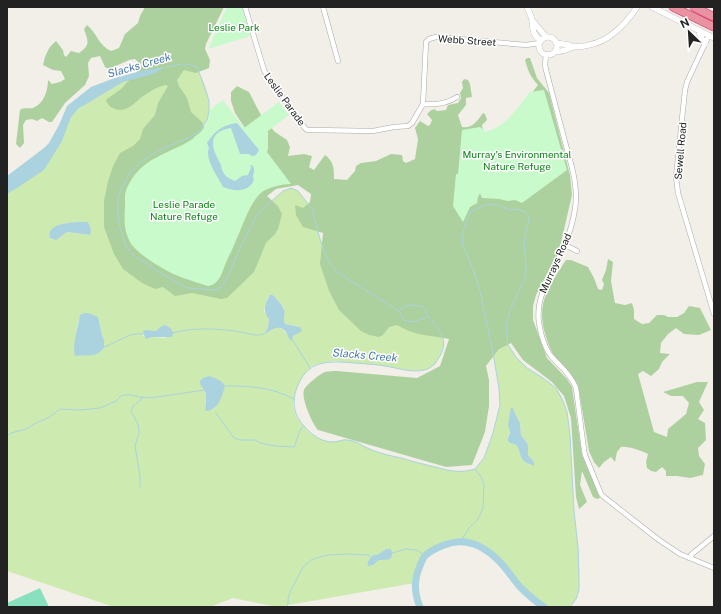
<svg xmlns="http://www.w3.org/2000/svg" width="721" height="614" viewBox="0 0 721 614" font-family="'Public Sans',sans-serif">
  <rect width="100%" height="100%" fill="#f2efe9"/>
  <path fill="#cdebb0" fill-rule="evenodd" d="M 197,67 C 204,83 214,103 207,120 C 205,124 202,127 200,131 L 258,213 L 283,191 L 291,188 L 298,191 L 312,209 L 320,239 L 325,254 L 442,335 L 444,344 L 441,355 L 435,365 L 426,370 L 411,371 L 384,366 L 333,361 L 322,363 L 312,366 L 303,376 L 299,383 L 295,393 L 293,406 L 297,418 L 302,424 L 310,433 L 320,439 L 332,442 L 345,439 L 355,442 L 372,450 L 385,454 L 452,471 L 465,471 L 475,469 L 484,458 L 493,433 L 500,405 L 499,388 L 492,348 L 507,335 L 508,345 L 516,357 L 527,368 L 543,378 L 556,388 L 563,401 L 567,412 L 570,435 L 574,511 L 578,547 L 579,577 L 579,590 L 576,599 L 570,607 C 565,607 547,608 543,607 C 537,604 531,598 526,593 C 500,567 484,529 440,546 C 423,553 418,567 415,585 L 409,584 L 277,607 L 233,598 L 210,607 L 114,607 L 7,571 L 7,184 L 45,156 L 67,117 L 118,81 ZM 77,222 L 82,223 L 85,222 L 90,235 L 67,232 C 62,234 59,240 53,239 L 52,238 L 62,224 ZM 274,296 C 277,300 284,305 284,310 C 285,316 282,318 285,324 L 300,327 L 295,334 L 291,338 C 286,334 283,326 275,328 C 271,329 269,331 265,332 C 268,327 268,324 269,319 L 264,311 L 266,303 L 268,297 ZM 82,314 L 99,321 L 102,335 L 104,340 L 94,355 L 75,356 C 76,345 75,322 82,314 ZM 165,325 L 170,327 L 165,338 L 152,337 L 147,339 L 143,336 L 145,331 L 156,331 L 160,327 ZM 204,390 L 222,396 L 214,409 L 205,409 L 206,398 ZM 514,411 L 520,423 L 521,435 L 527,443 L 528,455 L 534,462 L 534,466 C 528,464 523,462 521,456 C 520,453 520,450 518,447 C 515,443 511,441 508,438 Z"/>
  <path fill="#add19e" d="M 145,7 L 224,7 L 206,44 L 205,49 L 210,60 L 209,68 L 196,73 L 184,70 L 177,80 L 179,86 L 187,98 L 191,112 L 202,122 L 207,133 L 263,155 L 235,113 L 231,101 L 231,92 L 237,86 L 249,92 L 263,119 L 275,132 L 287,140 L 290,147 L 288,156 L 304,154 L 312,156 L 309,167 L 314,170 L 325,155 C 334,162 334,168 334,179 L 347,180 L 355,171 L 356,166 L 361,163 L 376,161 L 391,154 L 402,155 L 403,161 L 406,163 L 415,159 L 418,139 L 415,128 L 420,121 L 428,126 L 430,125 L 432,120 L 427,114 L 430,111 L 434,109 L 437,111 L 446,110 L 448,105 L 458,103 L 461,98 L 460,93 L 463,88 L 462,82 L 464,79 L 468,80 L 470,84 L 472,97 L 466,98 L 466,105 L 458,115 L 462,127 C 472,129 478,120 483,113 L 485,114 L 487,120 L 482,125 L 483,133 L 492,132 L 509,122 L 538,85 C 530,76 528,71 525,60 L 527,58 L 530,58 L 537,78 L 549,93 L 570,175 L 572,195 L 559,251 L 536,295 L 533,306 L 533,320 L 547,358 L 567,379 L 572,387 L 582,455 L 600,498 L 597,499 L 593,497 L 582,471 L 580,485 L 587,502 L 579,509 L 576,497 L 571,418 L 564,396 L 552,382 L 523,360 L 511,343 L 499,349 L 486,366 L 489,380 L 489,406 L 485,432 L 472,465 L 446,467 L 318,430 C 312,423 301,398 304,390 C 305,386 321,373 325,372 C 329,371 333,371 337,371 L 417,378 L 440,366 L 449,339 C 430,335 414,336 397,325 L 389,327 L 383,335 L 379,337 L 369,335 L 361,331 L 339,310 L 329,291 L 320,264 L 323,233 L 303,227 L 296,215 L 295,205 L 303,208 L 310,202 L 311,194 L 298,185 L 276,189 L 267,196 L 278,206 L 282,214 L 278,229 L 275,234 L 266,243 L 254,272 L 227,298 L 221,299 L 192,293 L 175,296 L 163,287 L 155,289 L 142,283 L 123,269 L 114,254 L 104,227 L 104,201 L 108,181 L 113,166 L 120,153 L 133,146 L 140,139 L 143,129 L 155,115 L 158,103 L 168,86 L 165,85 C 157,87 149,92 142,97 C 134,103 127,113 115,109 C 110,107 109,106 106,101 L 107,99 L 121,89 L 142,66 L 135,59 L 129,60 L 109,69 L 105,67 L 100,56 L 91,58 L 88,63 L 89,76 L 85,85 L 65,103 L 52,122 L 49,122 L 42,118 L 37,121 L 32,119 L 26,120 L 23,125 L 24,143 L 20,148 L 16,144 L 20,110 C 24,107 28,109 33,108 C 44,104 48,90 48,80 L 52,84 L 60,82 L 65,79 L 61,71 L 53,70 L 43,65 C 45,56 48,47 56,41 L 63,50 L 64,55 L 66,57 L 71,51 L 79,53 C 91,45 88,41 84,29 L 87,25 C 97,33 99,46 111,51 L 119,48 L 125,34 L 138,23 L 140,16 Z
    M 608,259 L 613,262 L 611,281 L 615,303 L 625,305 L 632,303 L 634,310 L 634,319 L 642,324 L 649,323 L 657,315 L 664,315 L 668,317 L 677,317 L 684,313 L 689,306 L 700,308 L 711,330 L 699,335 L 684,334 L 676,328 L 668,334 L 661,343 L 660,353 L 670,354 L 662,362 L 659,369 L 651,376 L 643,371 L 638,374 L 654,432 L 667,437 L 668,429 L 686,414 L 689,403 L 683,396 L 671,396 L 663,392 L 697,382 L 708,382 L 699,402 L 704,410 L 698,419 L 705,423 L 706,440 L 698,448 L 699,456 L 705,464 L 703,475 L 690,478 L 677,476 L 666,476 L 666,471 L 662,467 L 656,472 L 651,471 L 647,468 L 646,462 L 648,454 C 641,451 629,446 621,447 L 617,452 L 615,462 L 611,457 L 604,462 L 599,468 L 594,462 L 589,451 L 578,385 C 573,374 562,367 555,357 C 551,351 548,344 546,337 C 535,304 549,286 566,260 L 571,260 L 588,267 L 594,278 L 598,289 L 602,290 L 604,284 L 602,280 L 606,270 Z"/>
  <path fill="#c8facc" d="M 227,7 L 243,7 L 250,36 L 208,49 Z
    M 544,90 L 567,170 L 522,203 L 515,200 L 508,201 L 499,199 L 483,198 L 482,198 L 480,193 L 478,197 L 477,203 L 470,207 L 463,222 L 453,206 L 456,174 L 458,174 L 462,130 L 480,127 L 486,132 C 507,126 517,108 530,92 Z
    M 223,100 L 244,128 L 279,102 L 289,115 L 268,131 L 268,149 L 267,152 L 291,184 C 282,184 269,187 262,192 C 249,203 243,226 236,240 C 233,249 228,257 225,265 C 222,273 219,284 209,286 C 206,286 190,280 186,279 C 170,274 136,255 129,240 C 124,229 124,220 125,208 C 125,196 124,192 130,182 C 145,156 172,153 194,138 L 194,137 C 205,131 208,121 210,110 Z"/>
  <path fill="#88e0be" d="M 40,588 L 49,607 L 7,607 L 7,603 Z"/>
  <path fill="#aad3df" d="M 165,67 L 153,74 L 123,82 L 78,109 L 71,117 L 62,141 L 54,154 L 44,170 L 17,188 L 7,194 L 7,176 L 44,148 L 49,143 L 59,125 L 67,106 L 91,87 L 112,79 L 141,71 Z
    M 237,123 L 259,150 L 256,155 L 253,156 L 250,155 L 249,154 L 240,154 L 231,128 C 207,132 211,147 220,163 C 222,166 221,169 223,172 C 225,177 231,179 235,181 L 242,176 L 248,175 L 251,168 L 250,165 L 253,166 C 255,170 254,171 253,176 C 253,180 255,178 253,182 C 247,193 233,191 223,187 C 218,177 204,158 209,148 L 207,143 C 215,131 222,125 237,123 Z
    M 77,222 L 88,222 L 91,230 L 90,235 L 67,232 L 56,240 L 50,238 C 46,224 68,223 77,222 Z
    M 270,295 L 272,295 L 274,296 C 277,300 283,305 284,310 C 286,316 282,317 285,324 L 300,327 L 302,331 L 293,336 L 291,341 C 288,338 288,335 286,332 C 280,324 272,329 266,333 L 265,332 C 269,327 268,324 269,319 C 262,311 265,303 270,295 Z
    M 84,313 L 88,313 L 98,317 L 102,335 L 104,340 L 104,347 C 98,358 86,355 75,356 C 72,345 78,327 80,315 Z
    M 165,325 C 170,327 173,329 173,335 L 171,337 L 152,337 L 147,339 L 145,338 L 143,331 L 145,330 L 156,331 L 160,327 Z
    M 209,376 C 215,378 222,380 225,386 C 222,396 219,410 206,411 L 205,409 C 206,403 207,395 204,390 C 202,386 200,386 200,381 L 203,378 Z
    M 511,408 L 513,408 L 514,411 L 520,423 L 521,435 L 527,443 L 528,446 L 528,455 L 534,462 L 534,466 C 530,464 525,463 523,460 C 518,453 521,444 510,443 L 508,441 L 508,438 L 510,432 L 508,424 Z
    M 386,549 L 391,549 C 395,562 387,559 379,560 L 373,565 L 368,566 C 366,561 371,559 373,555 L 377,555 Z"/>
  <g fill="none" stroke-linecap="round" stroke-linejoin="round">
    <path stroke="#aad3df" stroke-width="1" d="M 166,67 C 178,65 185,62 197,67 L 206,91 L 209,101 L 209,111 L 207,120 L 200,131 L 188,138 L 157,151 L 142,161 L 130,172 L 118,197 L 118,219 L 121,231 L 126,246 L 134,256 L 145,262 L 157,271 L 187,288 L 216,290 L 222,286 L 228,276 L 242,244 L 258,213 L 283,191 L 291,188 L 298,191 L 312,209 L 320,239 L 325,254 L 330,264 L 338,273 L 399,311 L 404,320 L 412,322 L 428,317 C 441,330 450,342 438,359 C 435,364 430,369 424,370 C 411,373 398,368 385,366 C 375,364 365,364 355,363 C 327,361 307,359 296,390 C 292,404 294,415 304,426 C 311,434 321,442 332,442 C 342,442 342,438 353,441 C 360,443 365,448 372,450 C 381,454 392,456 401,458 C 414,462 427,465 439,468 C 444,469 449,471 454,471 C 461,472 468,471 475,469 L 484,458 L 493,433 L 500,405 L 499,388 L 492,348 L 479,287 L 474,272 L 463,245 L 462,237 L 464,228 L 467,219 L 471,211 L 488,204 L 499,205 L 509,210 L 517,209 L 526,212 L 529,218 L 524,242 L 526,264 L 526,276 L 510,310 L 506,326 L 508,345 L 516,357 L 527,368 L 543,378 L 556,388 L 563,401 L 567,412 L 570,435 L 574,511 L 578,547 L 579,577 L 579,590 L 576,599 L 570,607
      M 399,311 L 405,306 L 414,305 L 422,306 L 426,311 L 428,317
      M 172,333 C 177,332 182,331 187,330 C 205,328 223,329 241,332 C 249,333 258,338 265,333
      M 291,337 L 295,344 L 299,350 L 310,368
      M 104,347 C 116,343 131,331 143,334
      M 226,386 C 251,386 271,387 294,399
      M 216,413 L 234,438 L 240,440 L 255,440 L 260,443 L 276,446 L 292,447 L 294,447 L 300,431 L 303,426
      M 139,431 L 138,424 L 131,411 L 133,406 L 143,398
      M 139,433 L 135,446 L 140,476 L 140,487
      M 7,436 L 11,433 L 26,429 L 38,422 L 48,418 L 60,409 L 79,410 L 100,408 L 116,401 L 122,395 L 132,395 L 139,397 L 150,398 L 205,390
      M 461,541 L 469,528 L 477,520 L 480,515 L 483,508 L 484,484 L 481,477 L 476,470
      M 392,553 L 406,549 L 417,550 L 425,556
      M 286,607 L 288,604 L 288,599 L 290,592 L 303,567 L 311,560 L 320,557 L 328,555 L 350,554 L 369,555 L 371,558"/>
    <path stroke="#aad3df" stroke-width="7" d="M 420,607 C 414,593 414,579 420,566 C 421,563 422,560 424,557 C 429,551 437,548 444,545 C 466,536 484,546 499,561 C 507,569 513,579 520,587 C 528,595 535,601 544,607"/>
    <defs>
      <path id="minor" d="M 245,7 L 264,70 L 267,76 L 304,127 L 307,130 L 311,130 L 373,131 L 394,127 L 408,126 L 412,123 L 423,104 L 426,42 L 429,39 L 436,37 L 526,45 L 540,43
        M 323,7 L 338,61
        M 709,35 L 687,82 L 685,90 L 676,177 L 678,193 L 714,314
        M 546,54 L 545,65 L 546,70 C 552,93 558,115 564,138 C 570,161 579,185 575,209 C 573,222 569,235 564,247 C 553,272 535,295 539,323 C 541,335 544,348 552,357 C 561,367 571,375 576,388 L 584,450 L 585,455 L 601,494 L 604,497 L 659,540 L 680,554 L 714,568
        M 423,104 C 435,105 448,103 457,97
        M 565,245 L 577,251
        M 689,558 L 692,554 L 714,536"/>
      <path id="tertiary" d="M 527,7 C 529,11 531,16 532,20 C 533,30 532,34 541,41
        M 652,7 L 714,38
        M 532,20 L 546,37
        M 699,30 L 700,35 L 705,44
        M539 46a9 9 0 1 1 18 0a9 9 0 1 1-18 0Z
        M 556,43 L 569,45 L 573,47
        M 555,51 C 562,53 567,49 573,47 C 578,46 584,47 589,45 C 610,41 625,25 637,7"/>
      <path id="motorway" d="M 673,7 L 714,27
        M 694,7 L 714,17"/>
    </defs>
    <use href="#minor" stroke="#a9a9a9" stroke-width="5.5"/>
    <use href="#tertiary" stroke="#a9a9a9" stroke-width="6"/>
    <use href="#motorway" stroke="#dc2a67" stroke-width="9"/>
    <use href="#minor" stroke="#fff" stroke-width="4.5"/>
    <use href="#tertiary" stroke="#fff" stroke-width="5.5"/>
    <use href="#motorway" stroke="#e892a2" stroke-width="8"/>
  </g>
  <g text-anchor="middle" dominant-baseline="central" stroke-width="3" stroke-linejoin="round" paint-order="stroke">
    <g font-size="10" fill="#0c8416" stroke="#fff">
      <text x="234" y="27">Leslie Park</text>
      <text x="517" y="154">Murray's Environmental<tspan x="517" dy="12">Nature Refuge</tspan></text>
      <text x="184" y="204">Leslie Parade<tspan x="184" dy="12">Nature Refuge</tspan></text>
    </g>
    <g font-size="10" fill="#222" stroke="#fff">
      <text transform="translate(467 40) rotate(4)">Webb Street</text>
      <text transform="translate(285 99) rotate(54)">Leslie Parade</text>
      <text transform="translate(680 151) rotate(-85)">Sewell Road</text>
      <text transform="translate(555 263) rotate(-66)">Murrays Road</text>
    </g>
    <g font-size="11" font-style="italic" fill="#4a7aab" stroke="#fff">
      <text transform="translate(139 65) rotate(-16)">Slacks Creek</text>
      <text transform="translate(365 355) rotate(5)">Slacks Creek</text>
    </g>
  </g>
  <rect width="721" height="614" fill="none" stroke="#222222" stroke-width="16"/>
  <g transform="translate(689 32) rotate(335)" stroke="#ffffff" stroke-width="3" paint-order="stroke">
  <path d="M0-3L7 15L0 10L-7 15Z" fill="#222222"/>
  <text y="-6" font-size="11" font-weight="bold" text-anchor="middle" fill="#222222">N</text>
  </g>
</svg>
